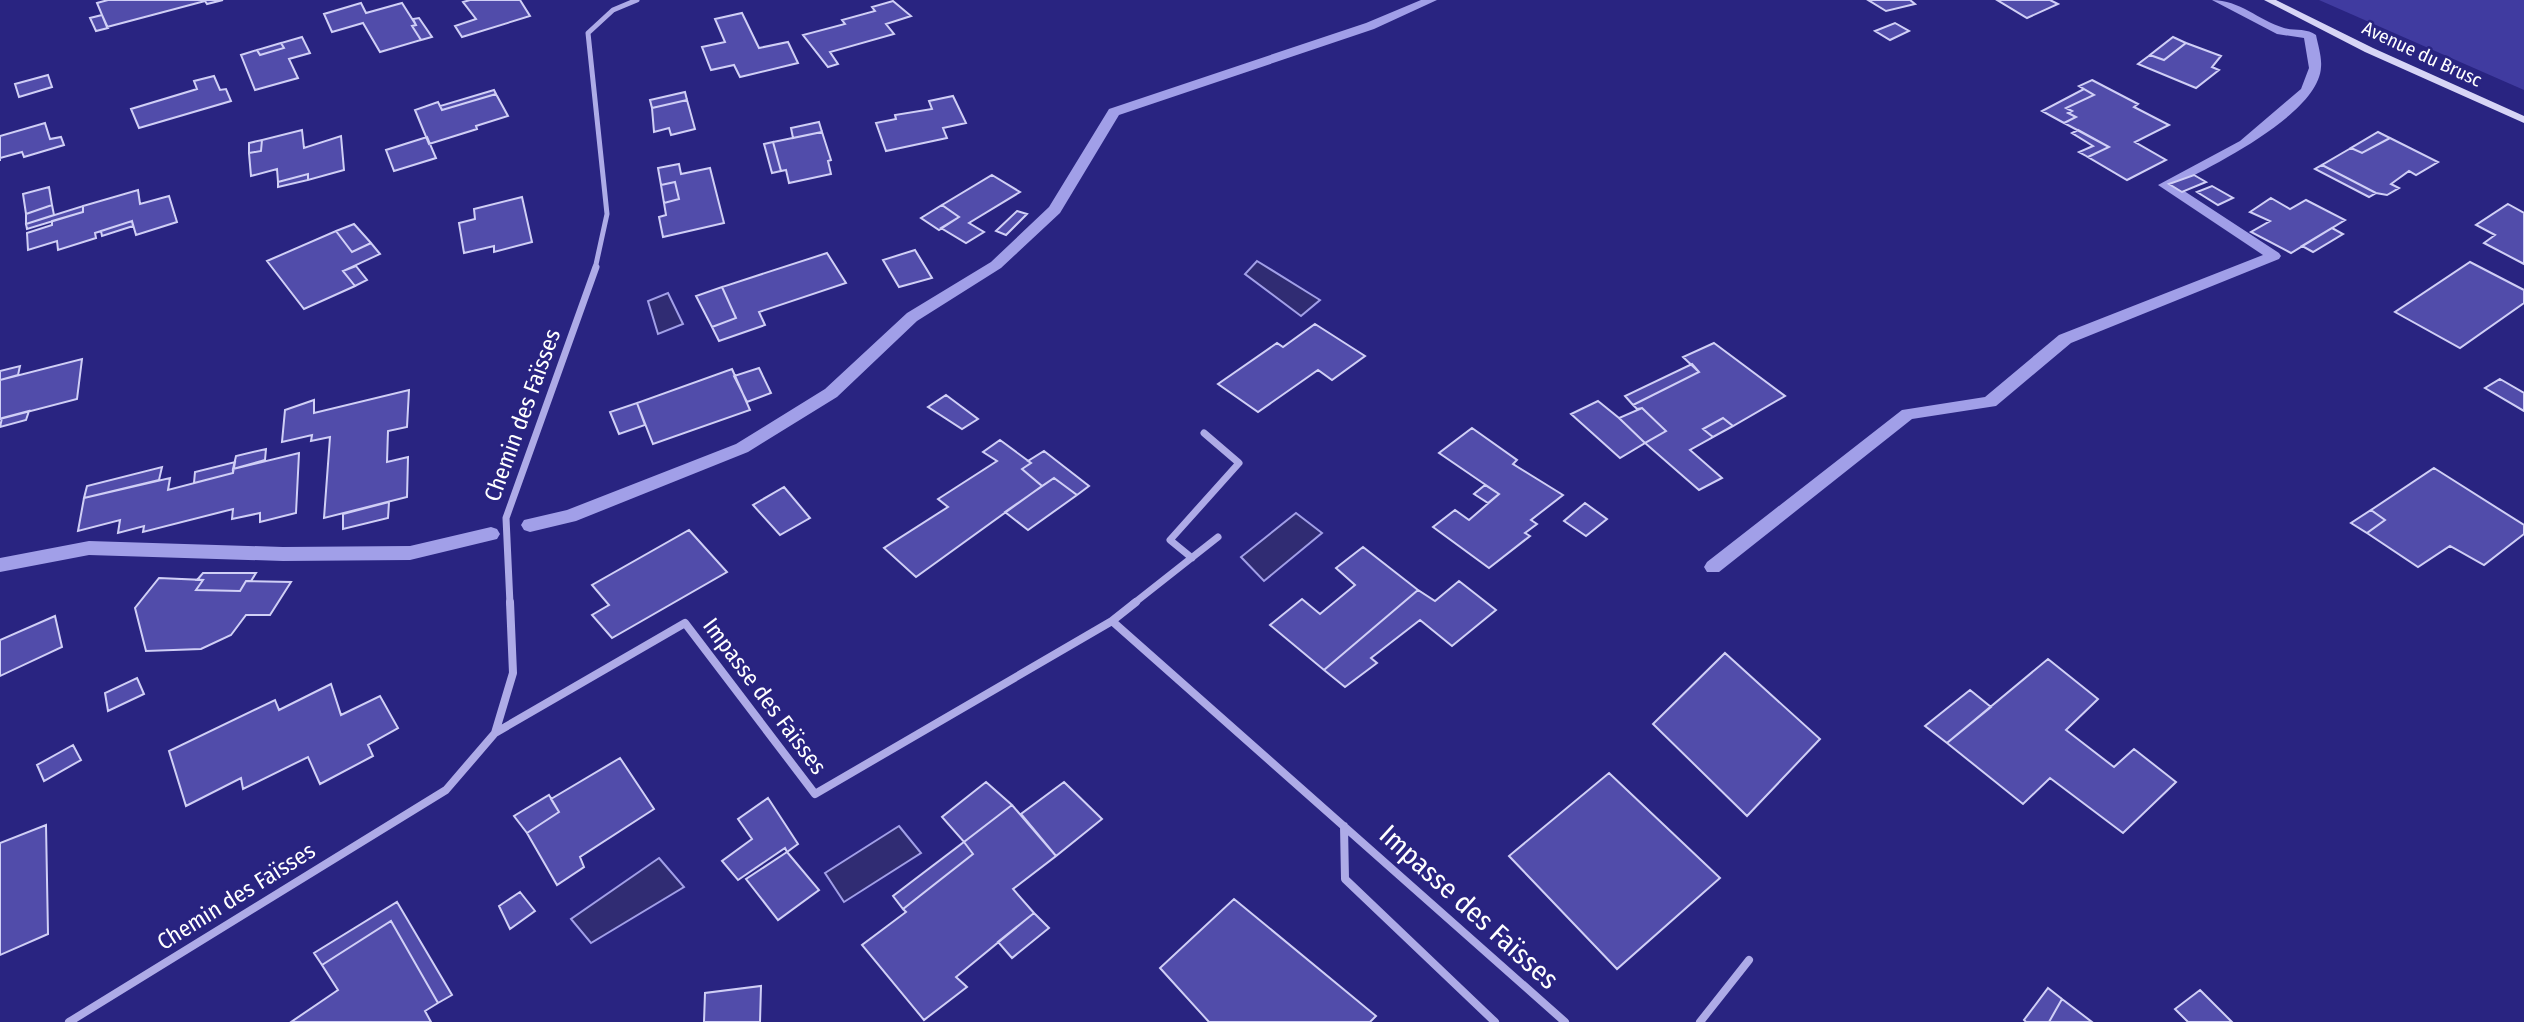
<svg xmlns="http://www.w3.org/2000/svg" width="2524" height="1022" viewBox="0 0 2524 1022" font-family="'Fira Sans Condensed',sans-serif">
  <rect width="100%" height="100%" fill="#292481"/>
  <path fill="#403ba0" d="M 2319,0 L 2524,0 L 2524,90 Z"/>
  <path fill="#302c73" stroke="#a19fe8" stroke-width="2" d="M 1257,261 L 1320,300 L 1301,316 L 1245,274 Z
    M 668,293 L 683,324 L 658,334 L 648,301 Z
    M 1296,513 L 1322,533 L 1264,581 L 1241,557 Z
    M 899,826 L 921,853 L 844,902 L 825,873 Z
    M 659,858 L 684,887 L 591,943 L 571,919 Z"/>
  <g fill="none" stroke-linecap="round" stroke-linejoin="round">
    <path fill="#a19fe8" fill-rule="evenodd" d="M 1421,0 L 1437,0 L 1374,29 L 1119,115 L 1060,213 L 1001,268 L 917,321 L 837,397 L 748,452 L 576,521 L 530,532 L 524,530 L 521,525 L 524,520 L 567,510 L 736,444 L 825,389 L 907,313 L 991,262 L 1049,207 L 1109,109 L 1366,23 Z
      M 2212,0 C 2240,0 2258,20 2284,28 C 2295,31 2307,28 2316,35 C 2318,45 2322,57 2321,67 C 2319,114 2212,166 2175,185 L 2279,253 L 2281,256 L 2279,259 L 2071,343 L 1996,406 L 1912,419 L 1719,572 L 1707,572 L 1704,567 L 1707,562 L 1902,410 L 1985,397 L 2059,335 L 2263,255 L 2158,185 L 2240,141 L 2301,89 L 2309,68 L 2304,38 L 2277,34 Z
      M 491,527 L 497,529 L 500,534 L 497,539 L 410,560 L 283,561 L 89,555 L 0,572 L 0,558 L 89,541 L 283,547 L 410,546 Z"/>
  </g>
  <path fill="#514caa" stroke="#d0cff6" stroke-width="2" d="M 108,0 L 223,0 L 207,4 L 205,1 L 107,27 L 97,3 Z
    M 470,0 L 520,0 L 530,16 L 462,37 L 455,26 L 476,19 L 463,2 Z
    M 1868,0 L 1910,0 L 1915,4 L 1886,11 Z
    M 1997,0 L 2050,0 L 2058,4 L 2027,18 Z
    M 893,1 L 911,16 L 886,24 L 894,34 L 830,52 L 838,64 L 828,67 L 803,35 L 845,24 L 842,20 L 875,11 L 872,7 Z
    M 361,3 L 366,13 L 402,3 L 416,25 L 412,26 L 421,40 L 380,52 L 363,23 L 332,32 L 324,14 Z
    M 742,13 L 759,48 L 788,42 L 798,63 L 740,77 L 734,65 L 711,70 L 702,47 L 725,42 L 715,19 Z
    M 102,15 L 108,28 L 96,31 L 90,18 Z
    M 419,18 L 432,37 L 421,40 L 412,26 L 416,25 L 413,19 Z
    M 1895,23 L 1909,31 L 1890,40 L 1875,31 Z
    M 302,37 L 310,53 L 289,59 L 298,78 L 255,90 L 241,55 L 257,50 L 260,55 L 284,48 L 281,43 Z
    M 2173,37 L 2186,43 L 2164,60 L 2150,55 Z
    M 281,43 L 284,48 L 260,55 L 257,50 Z
    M 2186,43 L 2221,56 L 2212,67 L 2219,70 L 2196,88 L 2138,64 L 2150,55 L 2164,60 Z
    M 48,75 L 52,87 L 19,97 L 15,84 Z
    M 214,76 L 220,90 L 226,89 L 231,101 L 139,128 L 131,109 L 197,89 L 194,81 Z
    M 2092,80 L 2138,104 L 2134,107 L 2169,125 L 2135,142 L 2166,160 L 2127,180 L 2088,157 L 2109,147 L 2064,123 L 2076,117 L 2068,113 L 2072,111 L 2066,108 L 2094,95 L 2079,86 Z
    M 2084,89 L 2094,95 L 2066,108 L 2072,111 L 2068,113 L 2076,117 L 2064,123 L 2042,111 Z
    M 494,90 L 496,94 L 442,110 L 440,106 Z
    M 685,92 L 687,100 L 652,108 L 650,100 Z
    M 496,94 L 508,116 L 476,126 L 477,129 L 429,144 L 415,110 L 438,102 L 442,110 Z
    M 953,96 L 966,123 L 943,128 L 947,138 L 886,151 L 876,123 L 896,119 L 895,115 L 932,109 L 929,101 Z
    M 687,100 L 695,129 L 671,135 L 669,128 L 654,132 L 652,108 Z
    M 819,122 L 822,132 L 793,138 L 791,128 Z
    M 45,123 L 50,139 L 61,137 L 64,145 L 24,157 L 22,152 L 0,158 L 0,161 L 0,136 Z
    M 302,130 L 304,148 L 341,136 L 344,170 L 308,180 L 308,174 L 278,182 L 277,169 L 251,176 L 249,153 L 261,151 L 262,140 Z
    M 2078,130 L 2109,147 L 2088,157 L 2079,152 L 2093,146 L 2072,133 Z
    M 822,132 L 831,160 L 828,161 L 831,174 L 789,183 L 786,170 L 781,171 L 773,142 Z
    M 2378,132 L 2390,138 L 2362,153 L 2351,148 Z
    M 427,137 L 436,158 L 394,171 L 386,150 Z
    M 2390,138 L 2438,162 L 2416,175 L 2409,171 L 2391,184 L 2399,188 L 2387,195 L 2376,193 L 2322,165 L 2351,148 L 2362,153 Z
    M 262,140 L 261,151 L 249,153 L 249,143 Z
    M 773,142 L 781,171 L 772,173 L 764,144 Z
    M 679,164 L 681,174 L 710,168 L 724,223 L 663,237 L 659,217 L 666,215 L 664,203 L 679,199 L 675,182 L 661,185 L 658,168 Z
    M 2322,165 L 2376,193 L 2369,197 L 2315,169 Z
    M 308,174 L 308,180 L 278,187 L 278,182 Z
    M 992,175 L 1020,192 L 969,223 L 984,232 L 966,243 L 941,228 L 959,217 L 942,205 Z
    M 2194,175 L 2206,182 L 2182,192 L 2169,184 Z
    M 675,182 L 679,199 L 664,203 L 661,185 Z
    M 2212,186 L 2233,198 L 2218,205 L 2197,192 Z
    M 49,187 L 52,205 L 26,214 L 23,194 Z
    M 138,190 L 140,204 L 169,196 L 177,222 L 136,235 L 132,221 L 95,233 L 96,238 L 58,250 L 57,241 L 28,250 L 27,233 L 52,225 L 52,221 L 83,212 L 83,206 Z
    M 522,197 L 532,242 L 494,252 L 494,246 L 464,253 L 459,223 L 475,219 L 474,209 Z
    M 2271,198 L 2290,209 L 2306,200 L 2345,220 L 2291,253 L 2251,232 L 2270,221 L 2250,212 Z
    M 2508,204 L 2524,213 L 2524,264 L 2484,243 L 2495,235 L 2476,225 Z
    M 52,205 L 54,215 L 26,224 L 26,214 Z
    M 942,205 L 959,217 L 939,230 L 921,218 Z
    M 83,206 L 83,212 L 27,229 L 26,224 Z
    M 1017,211 L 1027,214 L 1006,235 L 996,231 Z
    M 132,221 L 133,226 L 102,236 L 101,231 Z
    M 354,224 L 371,243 L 352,252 L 336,231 Z
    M 2332,228 L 2343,234 L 2313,252 L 2302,246 Z
    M 336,231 L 352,252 L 371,243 L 380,254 L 343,271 L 355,286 L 304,309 L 267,261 Z
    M 915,250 L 932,278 L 899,287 L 883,260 Z
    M 827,253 L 846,283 L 759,312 L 765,325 L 719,341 L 712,327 L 736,318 L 722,287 Z
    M 2470,262 L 2524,290 L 2524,303 L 2460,348 L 2395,312 Z
    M 356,266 L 367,280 L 355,286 L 343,271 Z
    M 722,287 L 736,318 L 712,327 L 696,296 Z
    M 1315,324 L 1365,356 L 1332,380 L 1318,370 L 1258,412 L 1218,384 L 1277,343 L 1283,347 Z
    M 1714,343 L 1785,396 L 1733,426 L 1723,418 L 1703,429 L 1713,437 L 1690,450 L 1722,478 L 1699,490 L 1645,443 L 1666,431 L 1642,408 L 1637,409 L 1633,405 L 1699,372 L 1683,357 Z
    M 82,359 L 77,399 L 0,419 L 0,380 Z
    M 1692,364 L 1699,372 L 1633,405 L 1625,396 Z
    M 20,366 L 18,375 L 0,380 L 0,371 Z
    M 759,368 L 771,393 L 747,402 L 734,376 Z
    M 732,369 L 750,410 L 653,444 L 637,403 Z
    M 2500,379 L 2524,393 L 2524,411 L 2485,388 Z
    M 409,390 L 407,427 L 388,431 L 387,462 L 408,457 L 407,497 L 324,518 L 330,437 L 311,441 L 312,435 L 282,442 L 285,410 L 314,400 L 314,413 Z
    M 946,395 L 978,419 L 962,429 L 928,407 Z
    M 1598,401 L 1619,418 L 1645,443 L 1620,458 L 1571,414 Z
    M 637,403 L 645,425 L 619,434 L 610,412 Z
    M 1642,408 L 1666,431 L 1645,443 L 1619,418 Z
    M 29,411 L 26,420 L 0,427 L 2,418 Z
    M 1723,418 L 1733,426 L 1713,437 L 1703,429 Z
    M 1472,428 L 1517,460 L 1513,464 L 1563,495 L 1531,520 L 1537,524 L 1525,533 L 1530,536 L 1489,568 L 1433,527 L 1455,510 L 1469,520 L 1499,494 L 1439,453 Z
    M 1000,440 L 1031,463 L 1022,469 L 1042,486 L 916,577 L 884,548 L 948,507 L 938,499 L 997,461 L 983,452 Z
    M 266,449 L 265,460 L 233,469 L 236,456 Z
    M 1044,451 L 1089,486 L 1077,495 L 1054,478 L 1042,486 L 1022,469 L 1031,463 L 1028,461 Z
    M 299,453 L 296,513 L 260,522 L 260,513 L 232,519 L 233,509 L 143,532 L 144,526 L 118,533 L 120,520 L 78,531 L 84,498 L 170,478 L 168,490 L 233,473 L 233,469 Z
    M 235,462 L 233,473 L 194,483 L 195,472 Z
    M 162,467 L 159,480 L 84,498 L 87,486 Z
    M 2434,468 L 2524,525 L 2524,534 L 2484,565 L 2450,546 L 2418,567 L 2367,533 L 2385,520 L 2371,510 Z
    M 1054,478 L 1077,495 L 1028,530 L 1005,512 Z
    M 1485,485 L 1499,494 L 1488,503 L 1474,494 Z
    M 784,487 L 810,518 L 780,535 L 753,505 Z
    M 389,502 L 388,518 L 343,529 L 343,514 Z
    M 1585,503 L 1607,519 L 1586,536 L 1564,521 Z
    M 2371,510 L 2385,520 L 2367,533 L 2351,523 Z
    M 689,530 L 727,572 L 612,638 L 592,615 L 609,605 L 592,585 Z
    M 1363,547 L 1418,590 L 1324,670 L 1270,625 L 1302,599 L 1320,614 L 1355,585 L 1336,568 Z
    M 203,573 L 256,573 L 251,581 L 246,581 L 240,591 L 196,590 L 203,580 L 197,580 Z
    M 159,578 L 203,580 L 196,590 L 240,591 L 246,581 L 291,582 L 270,615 L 246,615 L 231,635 L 201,649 L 146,651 L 135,608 Z
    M 1459,581 L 1496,610 L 1452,646 L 1420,620 L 1371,658 L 1377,663 L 1345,687 L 1324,670 L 1418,590 L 1435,601 Z
    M 55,616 L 62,647 L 0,676 L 0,640 Z
    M 1725,653 L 1820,739 L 1747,816 L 1653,724 Z
    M 2048,659 L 2098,699 L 2066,730 L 2114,767 L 2134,749 L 2176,782 L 2123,833 L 2050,778 L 2023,804 L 1947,743 Z
    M 137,678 L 144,694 L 108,711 L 105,693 Z
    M 331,684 L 341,715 L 380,696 L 398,728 L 368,745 L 373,756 L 320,784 L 308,757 L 243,789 L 241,778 L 186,806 L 169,751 L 275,700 L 279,710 Z
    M 1970,690 L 1991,707 L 1947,743 L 1925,726 Z
    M 73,745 L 81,760 L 44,781 L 37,765 Z
    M 620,758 L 654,809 L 580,857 L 584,867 L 557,885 L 527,833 L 559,812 L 551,799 Z
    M 1609,773 L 1720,878 L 1617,969 L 1509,856 Z
    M 986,782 L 1012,805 L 964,842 L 942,817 Z
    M 1064,782 L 1102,819 L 1056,856 L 1021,814 Z
    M 549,795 L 559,812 L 527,833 L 514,816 Z
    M 768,798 L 798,844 L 787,852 L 785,848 L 738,880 L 722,861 L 752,839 L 738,819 Z
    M 1012,805 L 1056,856 L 1013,889 L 1034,913 L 956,977 L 967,987 L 924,1020 L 862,945 L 906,912 L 903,909 L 973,854 L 964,842 Z
    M 46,825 L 48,934 L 0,955 L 0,843 Z
    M 964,842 L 973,854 L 903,909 L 893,896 Z
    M 787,852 L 819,890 L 778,920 L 746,879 Z
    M 520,892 L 535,911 L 510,929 L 499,906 Z
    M 1234,899 L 1376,1016 L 1370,1022 L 1209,1022 L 1160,968 Z
    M 397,902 L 452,995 L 438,1003 L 391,921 L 322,965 L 314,953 Z
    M 1034,913 L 1049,928 L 1012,958 L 998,942 Z
    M 391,921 L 438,1003 L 425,1011 L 431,1022 L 291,1022 L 338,990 L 322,965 Z
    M 761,986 L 760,1022 L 704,1022 L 705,993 Z
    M 2048,988 L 2062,999 L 2049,1022 L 2026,1022 L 2024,1020 Z
    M 2200,990 L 2232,1022 L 2188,1022 L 2175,1009 Z
    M 2062,999 L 2092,1022 L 2049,1022 Z"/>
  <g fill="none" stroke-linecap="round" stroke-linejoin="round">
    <path stroke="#aeabe7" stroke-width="5" d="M 595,269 L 607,214 L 588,33 L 613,10 L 637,0"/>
    <path stroke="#aeabe7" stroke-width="7" d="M 1192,558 L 1170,540 L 1239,463 L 1204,433
      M 510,604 L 506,518 L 596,267
      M 1133,604 L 1218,537"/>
    <path stroke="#aeabe7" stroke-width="8" d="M 1112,621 L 1136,602
      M 495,733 L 685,623 L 815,794 L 1112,621 L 1565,1022
      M 1344,826 L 1345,879 L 1495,1022
      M 69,1022 L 446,790 L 495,733 L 513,673 L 510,602
      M 1700,1022 L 1749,960"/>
    <path fill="#d7d5f6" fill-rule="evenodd" d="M 2264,0 L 2276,0 L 2373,48 L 2524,116 L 2524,123 L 2365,52 Z"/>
  </g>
  <g text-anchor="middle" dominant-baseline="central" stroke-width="5" stroke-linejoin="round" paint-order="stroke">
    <g font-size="19" fill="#fff" stroke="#292481">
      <text transform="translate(2422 54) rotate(25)">Avenue du Brusc</text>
    </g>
    <g font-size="23" fill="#fff" stroke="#292481">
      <text transform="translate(522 415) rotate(-70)">Chemin des Faïsses</text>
      <text transform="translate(765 696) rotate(53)">Impasse des Faïsses</text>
      <text transform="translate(236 896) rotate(-32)">Chemin des Faïsses</text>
    </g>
    <g font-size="28" fill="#fff" stroke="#292481">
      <text transform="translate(1469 907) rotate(42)">Impasse des Faïsses</text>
    </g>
  </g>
</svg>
